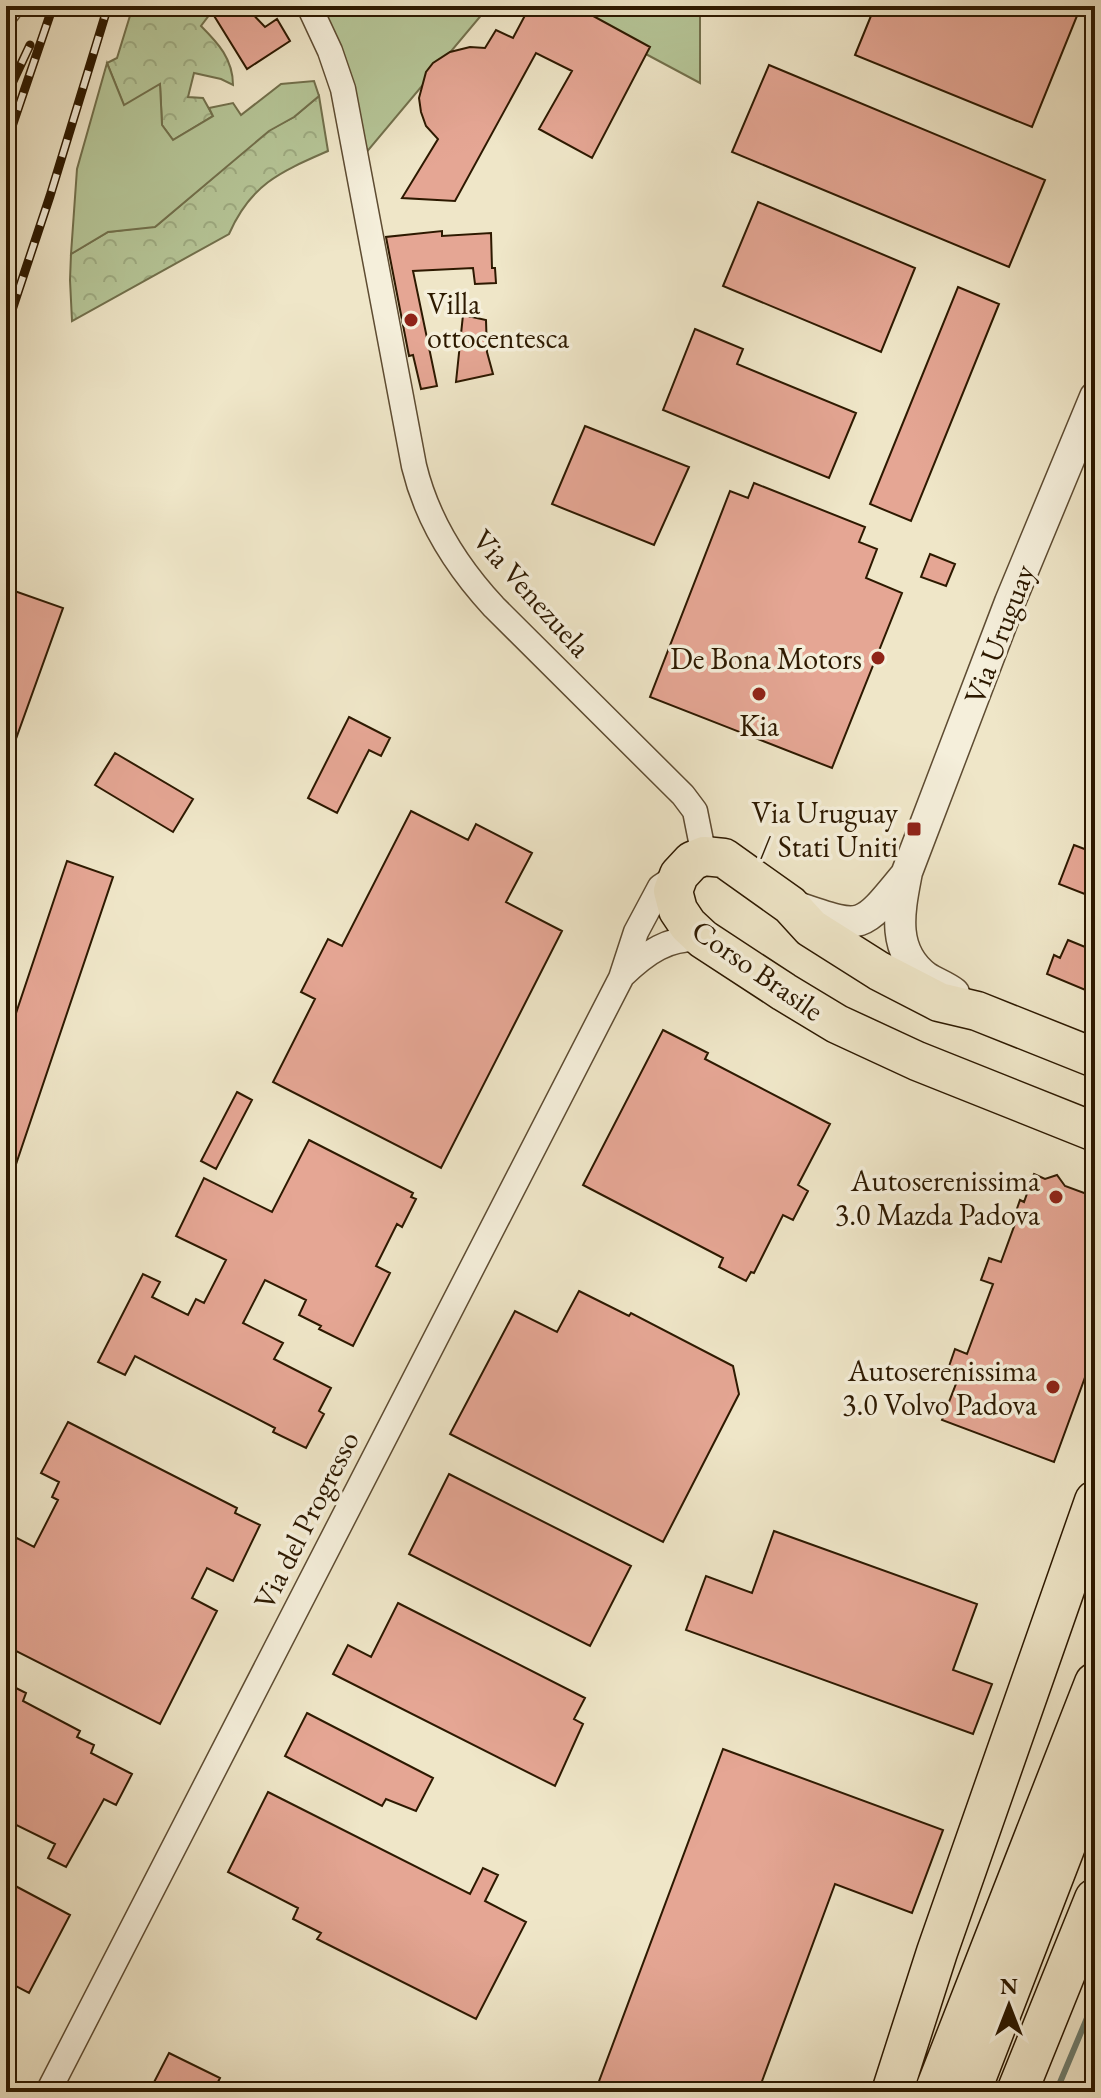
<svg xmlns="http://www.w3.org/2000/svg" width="1101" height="2098" viewBox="0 0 1101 2098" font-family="'EB Garamond',serif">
  <defs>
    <pattern id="forest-crowns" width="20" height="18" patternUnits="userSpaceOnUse" patternTransform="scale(2)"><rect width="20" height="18" fill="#b6c698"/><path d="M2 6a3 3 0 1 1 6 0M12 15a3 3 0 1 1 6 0" fill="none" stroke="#9daa81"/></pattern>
  </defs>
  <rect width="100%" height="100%" fill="#efe6c8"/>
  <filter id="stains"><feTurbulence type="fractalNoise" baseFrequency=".0025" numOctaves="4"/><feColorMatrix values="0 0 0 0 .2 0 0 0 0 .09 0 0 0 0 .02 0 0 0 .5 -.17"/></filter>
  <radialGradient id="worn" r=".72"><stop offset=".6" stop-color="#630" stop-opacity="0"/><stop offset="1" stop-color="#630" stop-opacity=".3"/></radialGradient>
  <path fill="url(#forest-crowns)" stroke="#72704c" stroke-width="2" d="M 133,6 L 216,6 L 201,26 C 218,43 233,59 233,85 L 221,79 L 194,73 L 188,97 L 203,98 L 213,116 L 173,140 L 162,125 L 160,85 L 124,106 L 107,63 L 117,58 Z
    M 319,96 L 328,151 C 280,172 251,184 229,234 L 72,321 L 70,280 L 71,254 L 108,232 L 156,226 L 269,130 L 294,117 Z"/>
  <path fill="#b6c698" stroke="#72704c" stroke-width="2" d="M 320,6 L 489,6 L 365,154 Z
    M 556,6 L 700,6 L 700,83 Z
    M 107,63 L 124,105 L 160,84 L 162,125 L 173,140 L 213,116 L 209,108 L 233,103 L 241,115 L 281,84 L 314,81 L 319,96 L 294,117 L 269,131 L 155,227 L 108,232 L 71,254 L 77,169 Z"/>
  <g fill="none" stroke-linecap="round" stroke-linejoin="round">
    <path stroke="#6e7d6e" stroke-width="6" d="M 1056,2092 L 1095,1999"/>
  </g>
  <path fill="#e5a694" stroke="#2d1900" stroke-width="2" d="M 208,6 L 245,6 L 265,27 L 277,19 L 290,41 L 247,69 Z
    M 530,6 L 575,6 L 650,47 L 592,158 L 539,129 L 572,71 L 536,53 L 455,201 L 402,198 L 438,139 L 426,126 L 421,112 L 419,98 L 426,72 L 433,63 L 450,52 L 470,47 L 485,48 L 496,30 L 513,38 Z
    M 875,6 L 1081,6 L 1032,127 L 855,55 Z
    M 769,65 L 1045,180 L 1009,267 L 732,152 Z
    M 758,202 L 915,268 L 881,352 L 723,286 Z
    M 442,231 L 442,236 L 491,233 L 492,268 L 495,268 L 496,283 L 475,284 L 473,268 L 413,271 L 437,386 L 421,389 L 413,355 L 409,356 L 386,237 Z
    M 958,287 L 999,304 L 911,521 L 870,504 Z
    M 463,315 L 486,320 L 487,352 L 493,374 L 456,382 Z
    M 695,329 L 743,349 L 737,364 L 856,413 L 829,478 L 663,410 Z
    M 585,426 L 689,467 L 654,545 L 552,504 Z
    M 754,483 L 865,527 L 859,542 L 877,549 L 866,578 L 902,593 L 832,768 L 650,697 L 730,491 L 748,498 Z
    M 930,554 L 955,564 L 946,586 L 921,577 Z
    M 6,588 L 63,608 L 8,761 L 6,761 Z
    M 349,717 L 390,738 L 381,756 L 369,750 L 337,813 L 308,798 Z
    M 115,753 L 193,799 L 173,832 L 95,785 Z
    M 411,811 L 468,840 L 476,824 L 532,853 L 506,902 L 562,931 L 441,1168 L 273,1082 L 315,999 L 301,992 L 328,939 L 342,946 Z
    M 1074,845 L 1095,853 L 1095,898 L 1059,884 Z
    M 67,861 L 113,877 L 9,1185 L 6,1184 L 6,1043 Z
    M 1068,940 L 1095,951 L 1095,994 L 1047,974 L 1054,955 L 1060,958 Z
    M 663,1030 L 708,1053 L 705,1059 L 830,1124 L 798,1185 L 808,1191 L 793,1220 L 783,1215 L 754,1273 L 751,1272 L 746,1281 L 719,1267 L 723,1258 L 583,1185 Z
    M 237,1092 L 252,1100 L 216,1169 L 201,1161 Z
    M 309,1140 L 413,1193 L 411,1197 L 416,1199 L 402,1227 L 397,1224 L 376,1266 L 390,1273 L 353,1346 L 319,1329 L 321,1326 L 299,1315 L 306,1300 L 265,1280 L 243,1323 L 283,1343 L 274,1359 L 331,1388 L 319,1411 L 324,1414 L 306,1448 L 273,1432 L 275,1428 L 135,1356 L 125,1375 L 98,1362 L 143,1274 L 160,1282 L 152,1297 L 188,1315 L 196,1299 L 204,1303 L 226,1260 L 176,1236 L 204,1178 L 272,1212 Z
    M 1034,1174 L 1045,1179 L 1057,1175 L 1065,1186 L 1095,1197 L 1095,1350 L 1054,1462 L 942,1420 L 959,1376 L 947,1372 L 955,1349 L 967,1354 L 993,1284 L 981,1280 L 989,1258 L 1001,1262 L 1016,1221 L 1013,1220 L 1020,1200 L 1024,1202 Z
    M 579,1291 L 629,1316 L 631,1313 L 733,1366 L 739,1394 L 663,1542 L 450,1434 L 515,1311 L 557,1332 Z
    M 68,1422 L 237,1508 L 235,1513 L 260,1525 L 233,1581 L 207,1568 L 192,1598 L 217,1611 L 160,1724 L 6,1646 L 6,1559 L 17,1538 L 34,1547 L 58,1500 L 52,1497 L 59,1482 L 41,1473 Z
    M 449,1474 L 631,1566 L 590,1646 L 409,1554 Z
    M 774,1531 L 977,1604 L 953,1670 L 992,1684 L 973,1734 L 686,1630 L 706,1576 L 752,1593 Z
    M 398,1603 L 585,1698 L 574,1719 L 583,1724 L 555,1786 L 333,1674 L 348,1645 L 371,1657 Z
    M 6,1683 L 26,1693 L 23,1701 L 80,1731 L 77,1737 L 94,1745 L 91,1753 L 132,1774 L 116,1805 L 104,1799 L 66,1867 L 48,1858 L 55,1844 L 6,1820 Z
    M 307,1713 L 433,1778 L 416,1811 L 386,1799 L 382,1806 L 285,1756 Z
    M 723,1749 L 943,1830 L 912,1913 L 835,1884 L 758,2092 L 595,2092 Z
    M 268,1792 L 470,1894 L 483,1868 L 498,1875 L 485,1901 L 526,1922 L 476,2019 L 317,1939 L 321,1933 L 293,1919 L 298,1908 L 228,1872 Z
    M 6,1881 L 70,1915 L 29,1993 L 6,1981 Z
    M 169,2053 L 220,2078 L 213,2092 L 149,2092 Z"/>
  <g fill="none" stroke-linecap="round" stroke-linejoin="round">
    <defs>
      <path id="minor" d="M 309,6 L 330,51 L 343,89 L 414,466 C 427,520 456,566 494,607 L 683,795 L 695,811 L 704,856
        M 6,14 L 12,6
        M 622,976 C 647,952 668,937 703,939
        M 48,2092 L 621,978 L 636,932 L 660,887 L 678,875"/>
      <path id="tertiary" d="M 797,907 C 862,929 860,931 904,877
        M 954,993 C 945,986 935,983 926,977 C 890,950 900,909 907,872 L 1010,602 L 1095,397"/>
      <path id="primary" d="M 1095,1058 L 977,1011 L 939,1002 L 879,971 L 811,928 L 790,905 L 724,858 L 704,856 L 692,861 L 679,875 L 673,891 L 678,910 L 688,925 L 703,939 L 784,992 L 837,1024 L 917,1061 L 1095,1132"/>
      <path id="trunk" d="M 892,2092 L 937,1952 L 1095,1501
        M 935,2092 L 1095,1683
        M 970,2092 L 1095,1768
        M 1017,2092 L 1095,1899"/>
    </defs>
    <use href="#minor" stroke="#5e4c32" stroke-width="27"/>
    <use href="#tertiary" stroke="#5e4c32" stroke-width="33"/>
    <use href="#primary" stroke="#2d1900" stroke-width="41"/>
    <use href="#trunk" stroke="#2d1900" stroke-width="43"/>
    <use href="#minor" stroke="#f5efdb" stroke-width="24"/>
    <use href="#tertiary" stroke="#f5efdb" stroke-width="30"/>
    <use href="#primary" stroke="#efe6c8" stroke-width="38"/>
    <use href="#trunk" stroke="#efe6c8" stroke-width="40"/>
    <defs>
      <path id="rail" d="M 6,96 L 30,45
        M 6,144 L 53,6
        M 6,328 L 50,196 L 108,6"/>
    </defs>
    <use href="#rail" stroke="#2d1900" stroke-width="9"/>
    <use href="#rail" stroke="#f5efdb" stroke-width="6" stroke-dasharray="18" stroke-linecap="butt"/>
  </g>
  <g fill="#8f2418" stroke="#f5efdb" stroke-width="3">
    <circle cx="411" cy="320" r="8"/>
    <circle cx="878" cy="658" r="8"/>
    <circle cx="759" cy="694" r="8"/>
    <rect x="906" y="821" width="16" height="16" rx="4"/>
    <circle cx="1056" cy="1197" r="8"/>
    <circle cx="1053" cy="1387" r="8"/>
  </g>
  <g text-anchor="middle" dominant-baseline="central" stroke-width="7" stroke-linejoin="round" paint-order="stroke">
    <g font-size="30" fill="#2d1900" stroke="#f5efdb" text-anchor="end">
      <text x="427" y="303" text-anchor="start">Villa<tspan x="427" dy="34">ottocentesca</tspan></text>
      <text x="862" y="658">De Bona Motors</text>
      <text x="759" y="725" text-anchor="middle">Kia</text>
      <text x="898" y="812">Via Uruguay<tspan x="898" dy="34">/ Stati Uniti</tspan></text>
      <text x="1040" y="1180">Autoserenissima<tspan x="1040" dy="34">3.0 Mazda Padova</tspan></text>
      <text x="1037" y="1370">Autoserenissima<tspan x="1037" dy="34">3.0 Volvo Padova</tspan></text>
    </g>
    <g font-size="30" fill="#2d1900" stroke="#f5efdb">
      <text transform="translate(532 593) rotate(48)">Via Venezuela</text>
      <text transform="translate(999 634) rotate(-69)">Via Uruguay</text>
      <text transform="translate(758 970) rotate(35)">Corso Brasile</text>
      <text transform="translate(306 1520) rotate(-63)">Via del Progresso</text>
    </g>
  </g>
  <rect width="1101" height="2098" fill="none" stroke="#efe6c8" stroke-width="32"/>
  <rect x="8" y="8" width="1085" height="2082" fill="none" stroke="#2d1900" stroke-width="4"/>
  <rect x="16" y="16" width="1069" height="2066" fill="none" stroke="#2d1900" stroke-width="2"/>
  <g transform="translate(1009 2006)" stroke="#f5efdb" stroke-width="6" paint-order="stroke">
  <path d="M0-6L14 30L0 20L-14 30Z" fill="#2d1900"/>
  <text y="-12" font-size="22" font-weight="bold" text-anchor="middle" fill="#2d1900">N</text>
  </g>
  <rect width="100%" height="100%" filter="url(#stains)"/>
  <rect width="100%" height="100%" fill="url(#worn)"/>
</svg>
